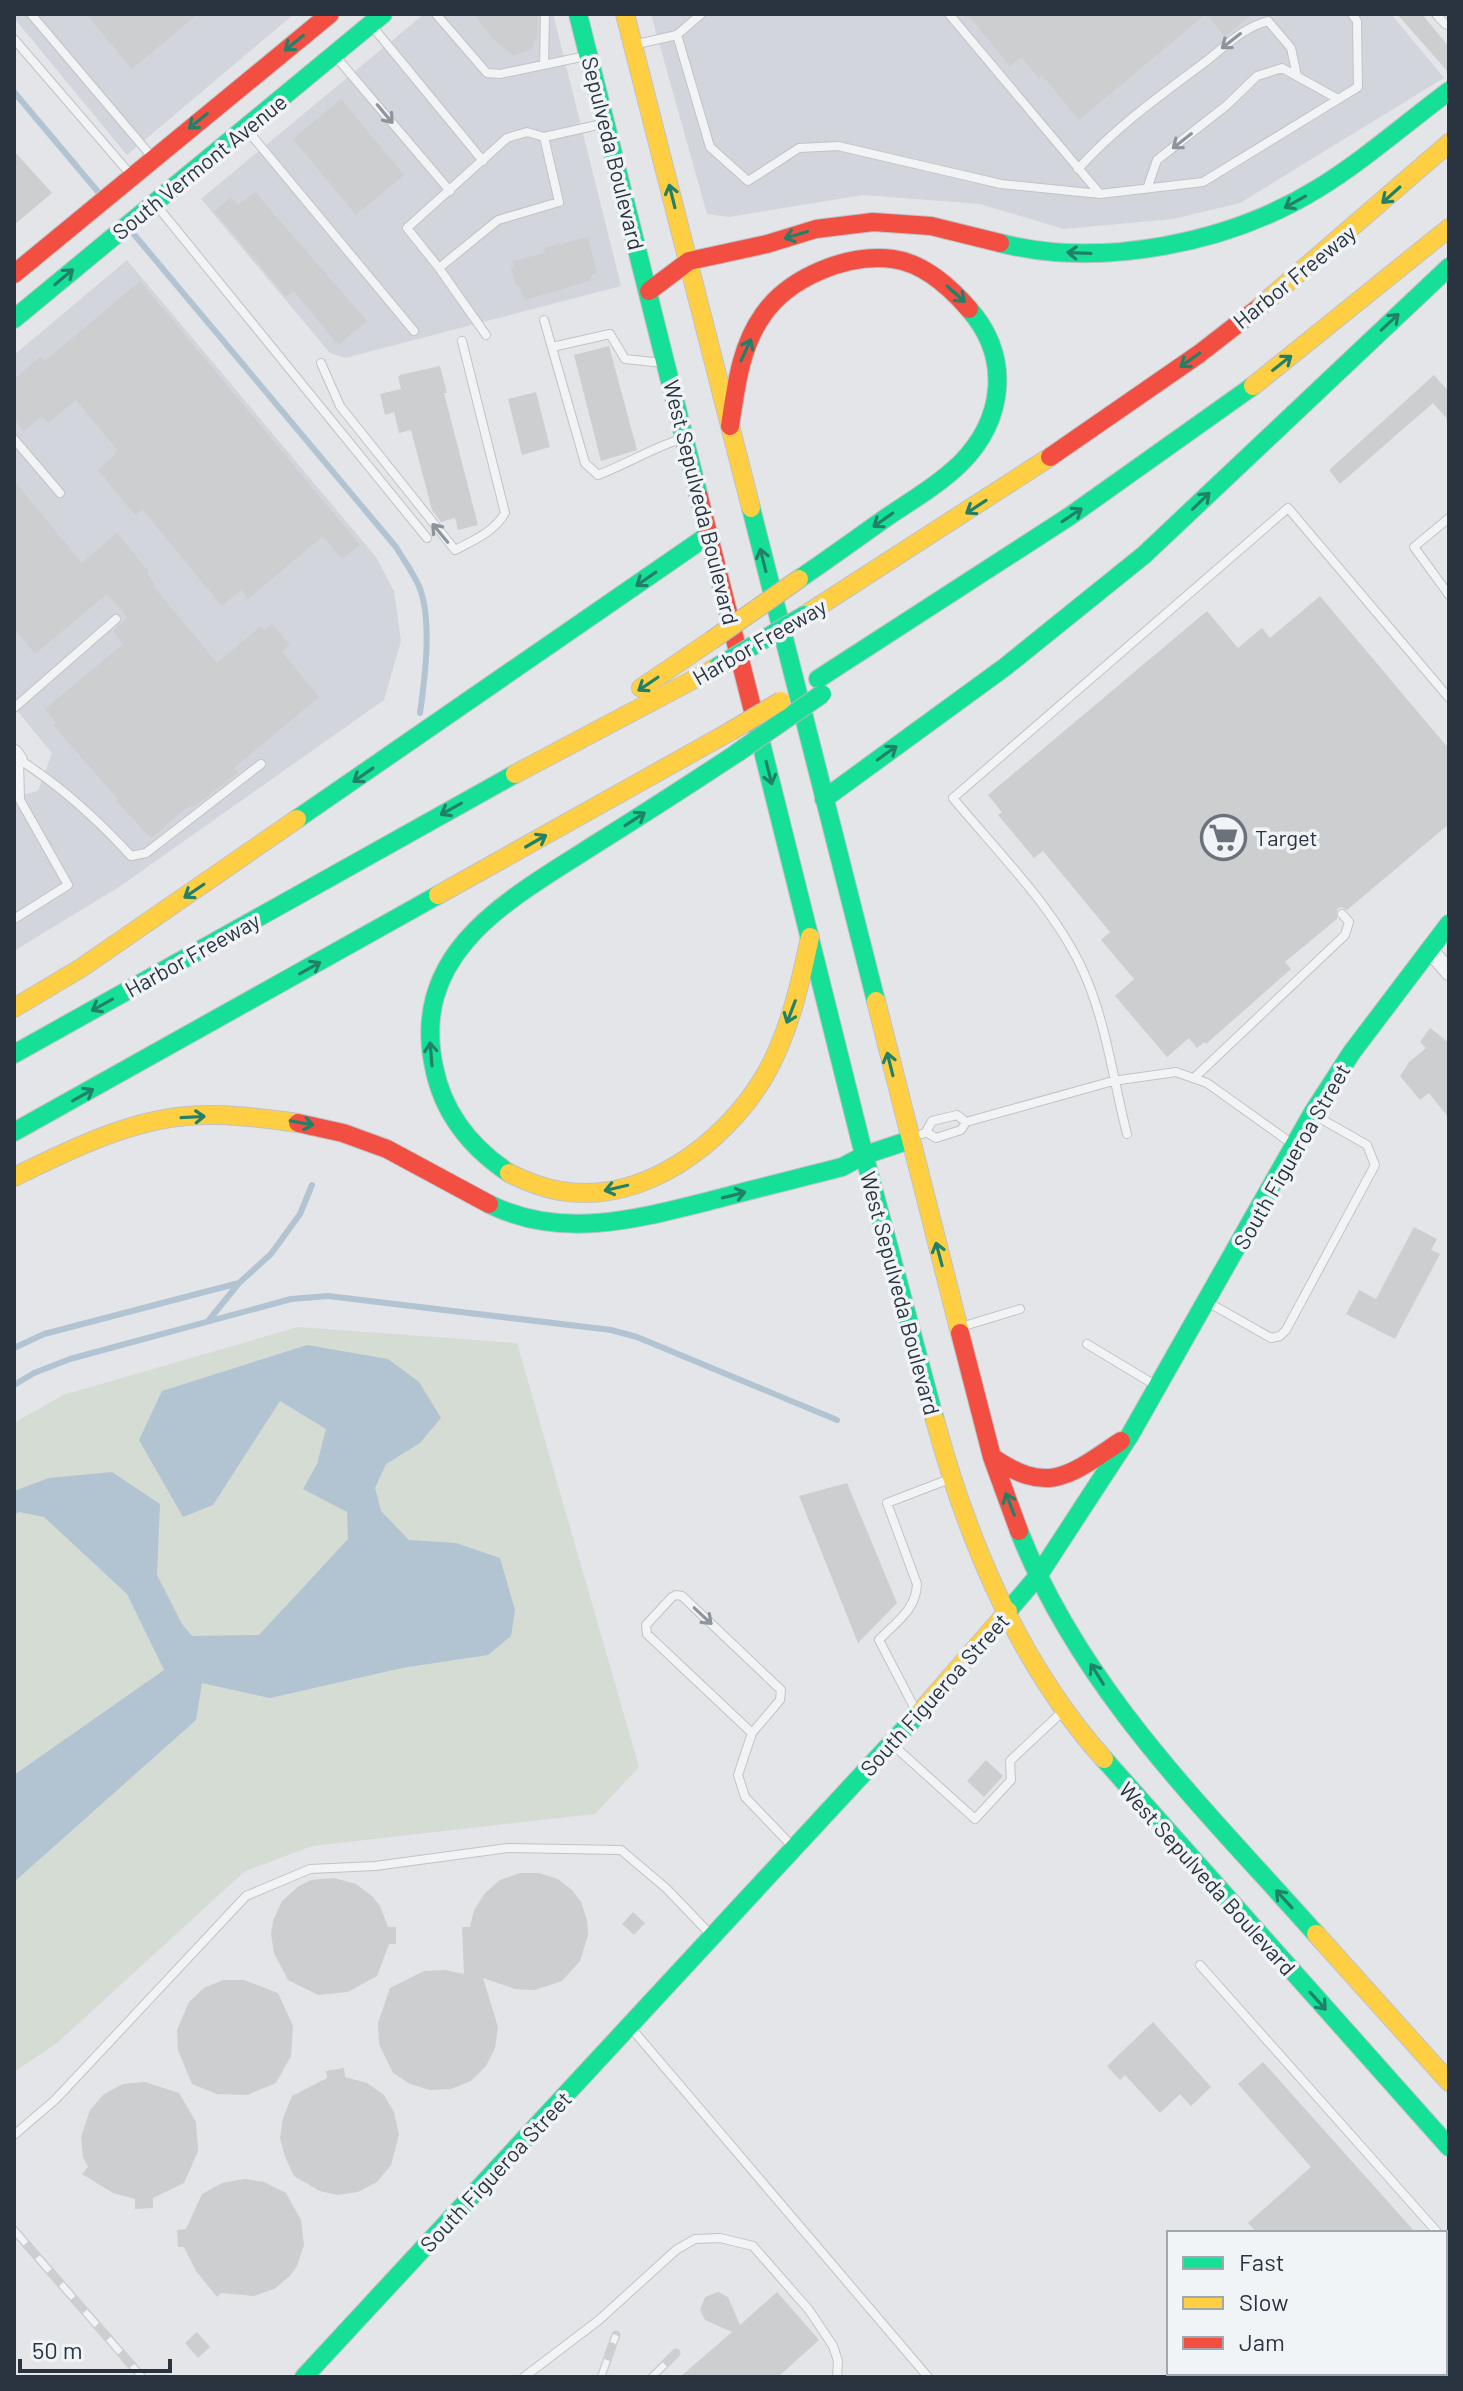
<svg xmlns="http://www.w3.org/2000/svg" width="1463" height="2391" viewBox="0 0 1463 2391" font-family="Barlow,sans-serif">
  <rect width="100%" height="100%" fill="#e3e5e8"/>
  <path fill="#d2d5db" d="M 14,14 L 294,14 L 127,155 L 14,18 Z
    M 424,14 L 553,14 L 621,286 L 345,358 L 330,353 L 201,199 Z
    M 651,14 L 1391,14 L 1444,78 L 1240,203 L 1173,219 L 1064,229 L 980,204 L 863,195 L 729,217 L 707,214 Z
    M 127,260 L 376,557 L 394,591 L 401,641 L 384,700 L 119,887 L 14,951 L 14,797 L 38,791 L 52,753 L 14,707 L 14,355 Z"/>
  <path fill="#d4dcd4" d="M 298,1327 L 517,1343 L 639,1767 L 595,1814 L 312,1846 L 245,1871 L 57,2043 L 14,2072 L 14,1423 L 63,1395 Z"/>
  <path fill="#b2c3d2" d="M 307,1345 L 388,1359 L 419,1382 L 441,1418 L 420,1443 L 386,1464 L 375,1488 L 381,1511 L 409,1540 L 456,1543 L 500,1558 L 515,1610 L 511,1636 L 488,1655 L 402,1668 L 270,1698 L 202,1683 L 196,1720 L 14,1882 L 14,1775 L 164,1670 L 127,1594 L 44,1517 L 19,1512 L 14,1515 L 14,1491 L 49,1478 L 112,1472 L 160,1504 L 157,1575 L 182,1624 L 192,1636 L 259,1635 L 348,1539 L 347,1512 L 303,1489 L 317,1464 L 326,1429 L 280,1401 L 213,1505 L 183,1517 L 139,1440 L 162,1391 Z"/>
  <g fill="none" stroke-linecap="round" stroke-linejoin="round">
    <path stroke="#b2c3d2" stroke-width="6" d="M 14,92 L 99,193
      M 132,232 L 396,547 C 403,559 412,571 418,584 C 433,616 425,678 420,713
      M 209,1320 L 239,1283 L 271,1254 L 300,1214 L 312,1185
      M 14,1348 L 44,1334 L 239,1283
      M 14,1385 L 34,1373 L 70,1359 L 291,1299 L 328,1296 L 611,1330 L 637,1337 L 837,1420"/>
  </g>
  <path fill="#ccced0" d="M 86,14 L 198,14 L 132,69 Z
    M 474,14 L 538,14 L 537,37 L 532,49 L 514,56 L 494,40 Z
    M 967,14 L 1252,14 L 1225,37 L 1206,14 L 1079,120 L 1042,75 L 1039,78 L 1021,57 L 1010,66 Z
    M 1397,14 L 1422,14 L 1449,47 L 1449,73 Z
    M 341,99 L 404,175 L 356,215 L 293,139 Z
    M 14,151 L 52,193 L 14,225 Z
    M 255,192 L 367,321 L 338,345 L 294,291 L 286,297 L 214,211 L 231,197 L 238,205 Z
    M 588,237 L 597,274 L 592,275 L 590,281 L 525,300 L 519,286 L 516,286 L 511,267 L 514,266 L 513,261 L 545,253 L 544,248 Z
    M 140,281 L 360,545 L 342,559 L 323,536 L 248,599 L 241,590 L 222,606 L 142,509 L 135,515 L 98,470 L 115,455 L 113,453 L 117,450 L 76,400 L 48,423 L 42,416 L 24,431 L 14,419 L 14,379 L 41,356 L 45,361 Z
    M 609,346 L 637,450 L 601,461 L 574,355 Z
    M 440,366 L 447,393 L 444,393 L 478,525 L 458,530 L 455,518 L 441,522 L 432,510 L 411,430 L 399,433 L 394,412 L 385,415 L 380,394 L 401,389 L 398,377 L 400,375 Z
    M 1434,375 L 1449,392 L 1449,421 L 1433,403 L 1340,484 L 1329,470 Z
    M 536,392 L 550,447 L 522,455 L 508,399 Z
    M 14,481 L 82,563 L 117,533 L 149,572 L 147,574 L 155,584 L 153,586 L 217,663 L 261,626 L 264,630 L 272,624 L 290,645 L 282,652 L 319,697 L 234,768 L 238,773 L 192,808 L 190,805 L 151,838 L 116,801 L 118,799 L 53,725 L 56,723 L 45,709 L 123,644 L 113,631 L 127,617 L 107,594 L 35,654 L 14,628 Z
    M 1320,596 L 1449,749 L 1449,824 L 1347,910 L 1341,907 L 1337,909 L 1337,919 L 1285,962 L 1291,969 L 1206,1044 L 1204,1042 L 1197,1048 L 1189,1038 L 1167,1057 L 1115,996 L 1134,979 L 1101,940 L 1110,932 L 1043,851 L 1034,858 L 998,815 L 1002,812 L 988,795 L 1207,611 L 1238,648 L 1262,628 L 1270,638 Z
    M 1430,1028 L 1449,1043 L 1449,1118 L 1429,1093 L 1420,1100 L 1400,1076 L 1409,1062 L 1426,1048 L 1420,1042 Z
    M 1414,1227 L 1437,1239 L 1431,1250 L 1440,1254 L 1395,1339 L 1346,1314 L 1359,1290 L 1376,1299 Z
    M 847,1483 L 897,1603 L 858,1643 L 799,1496 Z
    M 986,1760 L 1003,1776 L 984,1797 L 967,1781 Z
    M 520,1873 L 539,1873 L 558,1879 L 572,1890 L 581,1902 L 587,1920 L 588,1935 L 580,1961 L 562,1981 L 535,1990 L 515,1989 L 483,1978 L 498,2027 L 495,2048 L 486,2066 L 471,2081 L 451,2089 L 430,2090 L 410,2084 L 393,2073 L 379,2044 L 378,2023 L 390,1988 L 424,1971 L 445,1970 L 464,1974 L 462,1927 L 470,1927 L 474,1910 L 485,1893 L 500,1880 Z
    M 334,1878 L 356,1884 L 373,1897 L 380,1906 L 388,1927 L 396,1927 L 396,1944 L 389,1944 L 377,1976 L 348,1992 L 318,1995 L 288,1980 L 274,1953 L 271,1934 L 273,1921 L 282,1901 L 299,1886 L 311,1880 Z
    M 633,1912 L 645,1923 L 634,1935 L 622,1924 Z
    M 223,1980 L 244,1980 L 278,1993 L 293,2026 L 291,2056 L 276,2083 L 247,2095 L 217,2094 L 192,2084 L 178,2050 L 177,2030 L 189,2002 L 204,1988 Z
    M 1153,2022 L 1211,2087 L 1191,2106 L 1180,2094 L 1160,2113 L 1125,2075 L 1120,2080 L 1107,2066 Z
    M 1263,2062 L 1416,2233 L 1257,2233 L 1248,2223 L 1311,2167 L 1238,2084 Z
    M 344,2068 L 345,2077 L 367,2083 L 384,2095 L 394,2112 L 399,2135 L 391,2165 L 377,2182 L 358,2192 L 337,2195 L 320,2191 L 294,2176 L 285,2157 L 280,2138 L 283,2118 L 292,2096 L 327,2078 L 326,2071 Z
    M 145,2082 L 179,2093 L 196,2122 L 198,2151 L 184,2183 L 153,2198 L 153,2208 L 135,2209 L 135,2199 L 113,2193 L 82,2174 L 88,2167 L 83,2157 L 81,2137 L 90,2110 L 104,2094 L 123,2084 Z
    M 245,2179 L 264,2182 L 286,2193 L 301,2220 L 304,2245 L 297,2266 L 290,2276 L 274,2289 L 254,2296 L 221,2293 L 217,2297 L 196,2271 L 184,2247 L 178,2247 L 177,2230 L 186,2229 L 202,2194 L 222,2183 Z
    M 777,2292 L 819,2340 L 778,2377 L 680,2377 L 732,2332 L 705,2320 L 700,2310 L 705,2297 L 718,2292 L 728,2297 L 740,2325 Z
    M 197,2332 L 210,2347 L 198,2358 L 185,2343 Z"/>
  <g fill="none" stroke-linecap="round" stroke-linejoin="round">
    <defs>
      <path id="lane" d="M 31,14 L 152,157
        M 436,14 L 487,73 L 500,74 L 586,56
        M 1436,14 L 1445,24 L 1449,25
        M 372,26 L 483,161
        M 677,35 L 701,14
        M 14,39 L 131,175
        M 637,44 L 677,35 L 710,147 L 748,181 L 799,148 L 838,146 L 1001,184 L 1100,194 L 949,14
        M 337,58 L 450,191
        M 544,64 L 545,14
        M 248,131 L 414,331
        M 1078,169 C 1115,128 1158,97 1201,65 C 1223,49 1241,28 1268,21 L 1291,48 L 1297,76
        M 1147,189 L 1157,160 L 1227,105 L 1257,76 L 1282,68 L 1338,99
        M 1100,194 L 1203,182 L 1358,87 L 1357,21 L 1352,14
        M 157,206 L 427,538
        M 439,268 L 407,228 L 507,138 L 527,132 L 544,137 L 602,124
        M 544,320 L 585,463 L 598,475 C 627,464 652,448 681,439
        M 486,335 L 439,268 L 498,220 L 559,202 L 544,137
        M 552,347 L 610,334 L 625,359 L 663,363
        M 321,363 L 340,406 L 455,550 C 474,540 494,532 505,513 L 462,341
        M 14,439 L 60,493
        M 1449,518 L 1414,547 L 1449,595
        M 14,708 L 116,619
        M 20,760 C 62,787 97,819 131,856 L 146,853 L 261,764
        M 14,919 L 68,885 L 20,800 L 19,760
        M 1194,1078 L 1345,935 L 1349,922 L 1342,914
        M 926,1132 L 936,1138 L 961,1130 L 966,1122 L 1113,1081 L 1176,1072 L 1207,1083 L 1291,1143
        M 922,1134 L 926,1132 L 932,1121 L 957,1115 L 966,1122
        M 1127,1134 C 1114,1084 1107,1028 1087,980 C 1060,913 999,854 953,798 L 1288,508 L 1449,698
        M 1211,1304 L 1271,1338 L 1280,1336 L 1286,1330 L 1375,1165 L 1367,1145 L 1316,1116
        M 964,1326 L 1020,1309
        M 1087,1344 L 1155,1385
        M 915,1709 L 879,1640 C 896,1622 916,1610 917,1584 L 887,1503 L 947,1480
        M 752,1733 L 647,1634 L 646,1625 L 672,1597 L 676,1595 L 682,1596 L 781,1690 L 780,1700 L 752,1733 L 738,1775 L 745,1797 L 793,1847
        M 893,1745 L 975,1819 L 1011,1780 L 1010,1761 L 1062,1712
        M 1200,1965 L 1438,2233
        M 632,2029 L 928,2377
        M 14,2135 L 55,2100 L 246,1896 L 310,1869 L 375,1866 L 508,1848 L 621,1850 L 667,1889 L 711,1935
        M 1445,2248 L 1449,2281
        M 1445,2345 L 1449,2342
        M 524,2377 L 599,2320 L 676,2250 L 695,2239 L 720,2238 L 753,2246 L 809,2310 L 833,2346 L 838,2361 L 837,2377
        M 1409,2377 L 1413,2373"/>
      <path id="street" d="M 14,753 L 19,760
        M 1429,949 L 1449,972"/>
      <path id="fast" d="M 578,14 L 699,497
        M 1000,243 C 1101,269 1229,243 1317,189 C 1363,161 1406,123 1449,91
        M 14,319 L 383,14
        M 751,508 L 876,1001
        M 799,579 C 830,558 860,536 890,515 C 914,499 939,484 960,464 C 1005,419 1011,357 969,309
        M 818,679 L 1070,516 L 1253,386
        M 753,711 L 861,1143 L 935,1420
        M 824,799 L 1005,667 L 1144,555 L 1449,267
        M 297,819 L 710,534
        M 14,1054 L 515,774
        M 14,1132 L 438,895
        M 509,1173 C 470,1147 443,1113 434,1067 C 409,950 512,898 594,845 C 642,815 690,784 737,753
        M 489,1204 C 563,1241 641,1218 717,1199 C 758,1188 800,1178 842,1167 L 865,1155 L 910,1140
        M 1019,1531 C 1081,1690 1205,1809 1316,1934
        M 1008,1611 L 1038,1576 L 1130,1435 L 1312,1114 L 1352,1052 L 1449,924
        M 1104,1759 L 1449,2147
        M 304,2377 L 921,1711"/>
      <path id="slow" d="M 625,14 L 751,508
        M 1257,309 L 1449,143
        M 1253,386 L 1449,228
        M 805,615 L 1050,457
        M 641,688 L 712,640
        M 515,774 L 717,667
        M 438,895 L 731,731
        M 876,1001 L 960,1333
        M 14,1008 L 81,968 L 297,819
        M 509,1173 C 525,1181 542,1188 561,1191 C 642,1205 724,1144 764,1077 C 789,1034 800,985 810,937
        M 14,1177 C 68,1151 126,1121 187,1116 C 224,1113 262,1118 298,1123
        M 935,1420 C 968,1542 1019,1664 1104,1759
        M 921,1711 L 1008,1611
        M 1316,1934 L 1449,2082"/>
      <path id="jam" d="M 14,274 L 330,14
        M 649,291 L 689,261 L 767,244 L 816,229 L 873,222 L 931,226 L 1000,243
        M 730,426 C 736,388 740,347 763,315 C 789,277 848,253 893,259 C 923,263 950,287 969,309
        M 1050,457 L 1199,354 L 1257,309
        M 699,497 L 753,711
        M 298,1123 L 343,1133 L 387,1149 L 489,1204
        M 960,1333 L 992,1457 L 1019,1531
        M 992,1457 C 1049,1496 1070,1475 1121,1441"/>
    </defs>
    <use href="#lane" stroke="#c1c3c6" stroke-width="10"/>
    <use href="#street" stroke="#c1c3c6" stroke-width="18"/>
    <use href="#fast" stroke="#c1c3c6" stroke-width="20"/>
    <use href="#slow" stroke="#c1c3c6" stroke-width="20"/>
    <use href="#jam" stroke="#c1c3c6" stroke-width="20"/>
    <use href="#lane" stroke="#f2f3f5" stroke-width="8"/>
    <use href="#street" stroke="#f2f3f5" stroke-width="16"/>
    <use href="#fast" stroke="#16e098" stroke-width="18"/>
    <use href="#slow" stroke="#ffcf43" stroke-width="18"/>
    <use href="#jam" stroke="#f24e42" stroke-width="18"/>
    <defs>
      <path id="rail" d="M 14,2230 L 142,2377
        M 601,2377 L 616,2335
        M 652,2377 L 676,2353"/>
    </defs>
    <use href="#rail" stroke="#ccced0" stroke-width="9"/>
    <use href="#rail" stroke="#f1f4f7" stroke-width="6" stroke-dasharray="18" stroke-linecap="butt"/>
    <defs>
      <path id="fast-bridge" d="M 717,667 L 805,615
        M 737,753 L 822,694"/>
      <path id="slow-bridge" d="M 712,640 L 799,579
        M 731,731 L 781,701"/>
    </defs>
    <use href="#fast-bridge" stroke="#b5b8bd" stroke-width="20" stroke-linecap="butt"/>
    <use href="#slow-bridge" stroke="#b5b8bd" stroke-width="20" stroke-linecap="butt"/>
    <use href="#fast-bridge" stroke="#16e098" stroke-width="18"/>
    <use href="#slow-bridge" stroke="#ffcf43" stroke-width="18"/>
  </g>
  <defs><path id="oneway-shaft" d="M-6 0H5M1.5-3L5.5 0L1.5 3" fill="none" stroke-width="1.6" stroke-linecap="round" stroke-linejoin="round" transform="scale(2)"/></defs>
  <g stroke="#8e949b">
    <use href="#oneway-shaft" transform="translate(1231 41) rotate(142)"/>
    <use href="#oneway-shaft" transform="translate(385 114) rotate(50)"/>
    <use href="#oneway-shaft" transform="translate(1182 141) rotate(142)"/>
    <use href="#oneway-shaft" transform="translate(440 533) rotate(-130)"/>
    <use href="#oneway-shaft" transform="translate(703 1616) rotate(43)"/>
  </g>
  <g stroke="#218168">
    <use href="#oneway-shaft" transform="translate(294 43) rotate(141)"/>
    <use href="#oneway-shaft" transform="translate(198 121) rotate(141)"/>
    <use href="#oneway-shaft" transform="translate(1391 195) rotate(138)"/>
    <use href="#oneway-shaft" transform="translate(672 196) rotate(-104)"/>
    <use href="#oneway-shaft" transform="translate(1295 202) rotate(151)"/>
    <use href="#oneway-shaft" transform="translate(796 235) rotate(163)"/>
    <use href="#oneway-shaft" transform="translate(1079 253) rotate(-178)"/>
    <use href="#oneway-shaft" transform="translate(64 277) rotate(-40)"/>
    <use href="#oneway-shaft" transform="translate(956 294) rotate(42)"/>
    <use href="#oneway-shaft" transform="translate(1390 322) rotate(-43)"/>
    <use href="#oneway-shaft" transform="translate(746 350) rotate(-65)"/>
    <use href="#oneway-shaft" transform="translate(1190 360) rotate(144)"/>
    <use href="#oneway-shaft" transform="translate(1282 363) rotate(-38)"/>
    <use href="#oneway-shaft" transform="translate(1201 501) rotate(-44)"/>
    <use href="#oneway-shaft" transform="translate(976 507) rotate(147)"/>
    <use href="#oneway-shaft" transform="translate(1072 515) rotate(-34)"/>
    <use href="#oneway-shaft" transform="translate(883 520) rotate(145)"/>
    <use href="#oneway-shaft" transform="translate(763 560) rotate(-104)"/>
    <use href="#oneway-shaft" transform="translate(646 579) rotate(145)"/>
    <use href="#oneway-shaft" transform="translate(648 684) rotate(146)"/>
    <use href="#oneway-shaft" transform="translate(887 753) rotate(-36)"/>
    <use href="#oneway-shaft" transform="translate(769 773) rotate(76)"/>
    <use href="#oneway-shaft" transform="translate(363 775) rotate(145)"/>
    <use href="#oneway-shaft" transform="translate(451 809) rotate(151)"/>
    <use href="#oneway-shaft" transform="translate(635 819) rotate(-33)"/>
    <use href="#oneway-shaft" transform="translate(536 841) rotate(-30)"/>
    <use href="#oneway-shaft" transform="translate(194 891) rotate(146)"/>
    <use href="#oneway-shaft" transform="translate(310 968) rotate(-29)"/>
    <use href="#oneway-shaft" transform="translate(102 1005) rotate(151)"/>
    <use href="#oneway-shaft" transform="translate(791 1012) rotate(111)"/>
    <use href="#oneway-shaft" transform="translate(431 1054) rotate(-95)"/>
    <use href="#oneway-shaft" transform="translate(890 1064) rotate(-104)"/>
    <use href="#oneway-shaft" transform="translate(83 1095) rotate(-29)"/>
    <use href="#oneway-shaft" transform="translate(193 1117) rotate(-3)"/>
    <use href="#oneway-shaft" transform="translate(302 1123) rotate(11)"/>
    <use href="#oneway-shaft" transform="translate(616 1188) rotate(167)"/>
    <use href="#oneway-shaft" transform="translate(734 1195) rotate(-14)"/>
    <use href="#oneway-shaft" transform="translate(939 1254) rotate(-105)"/>
    <use href="#oneway-shaft" transform="translate(1010 1504) rotate(-111)"/>
    <use href="#oneway-shaft" transform="translate(1097 1674) rotate(-122)"/>
    <use href="#oneway-shaft" transform="translate(1284 1899) rotate(-132)"/>
    <use href="#oneway-shaft" transform="translate(1318 2001) rotate(48)"/>
  </g>
  <defs>
    <symbol id="supermarket-ring" viewBox="-11 -11 22 22"><circle r="9.5" fill="#f1f4f7" stroke="#6b727b" stroke-width="1.5"/><path d="M-6-5.5h2.5l.6 2H6L4.5 2H-2.5L-4.4-4H-6ZM-1.5 3.2a1.3 1.3 0 1 0 .1 0ZM3 3.2a1.3 1.3 0 1 0 .1 0Z" fill="#6b727b"/></symbol>
  </defs>
  <g fill-rule="evenodd">
    <use href="#supermarket-ring" x="1198" y="812" width="51" height="51"/>
  </g>
  <g text-anchor="middle" dominant-baseline="central" stroke-width="7" stroke-linejoin="round" paint-order="stroke">
    <g font-size="22" fill="#2a3441" stroke="#f1f4f7">
      <text transform="translate(614 153) rotate(76)">Sepulveda Boulevard</text>
      <text transform="translate(199 166) rotate(-39)">South Vermont Avenue</text>
      <text transform="translate(1294 276) rotate(-39)">Harbor Freeway</text>
      <text transform="translate(702 502) rotate(76)">West Sepulveda Boulevard</text>
      <text transform="translate(759 641) rotate(-30)">Harbor Freeway</text>
      <text transform="translate(192 954) rotate(-29)">Harbor Freeway</text>
      <text transform="translate(1291 1156) rotate(-60)">South Figueroa Street</text>
      <text transform="translate(901 1293) rotate(75)">West Sepulveda Boulevard</text>
      <text transform="translate(934 1694) rotate(-48)">South Figueroa Street</text>
      <text transform="translate(1208 1878) rotate(48)">West Sepulveda Boulevard</text>
      <text transform="translate(495 2171) rotate(-47)">South Figueroa Street</text>
    </g>
    <g font-size="22" fill="#2a3441" stroke="#f1f4f7" text-anchor="start">
      <text x="1255" y="837">Target</text>
    </g>
  </g>
  <rect width="1463" height="2391" fill="none" stroke="#2a3441" stroke-width="32"/>
  <rect x="1167" y="2231" width="280" height="144" fill="#f1f4f7" stroke="#a1a7ae" stroke-width="2"/>
  <rect x="1183" y="2257" width="40" height="12" fill="#16e098" stroke="#a1a7ae" stroke-width="2"/>
  <text x="1239" y="2271" font-size="24" fill="#2a3441">Fast</text>
  <rect x="1183" y="2297" width="40" height="12" fill="#ffcf43" stroke="#a1a7ae" stroke-width="2"/>
  <text x="1239" y="2311" font-size="24" fill="#2a3441">Slow</text>
  <rect x="1183" y="2337" width="40" height="12" fill="#f24e42" stroke="#a1a7ae" stroke-width="2"/>
  <text x="1239" y="2351" font-size="24" fill="#2a3441">Jam</text>
  <path d="M20 2359v12h150v-12" fill="none" stroke="#2a3441" stroke-width="4"/>
  <text x="32" y="2359" font-size="24" fill="#2a3441" stroke="#f1f4f7" stroke-width="6" paint-order="stroke">50 m</text>
</svg>
